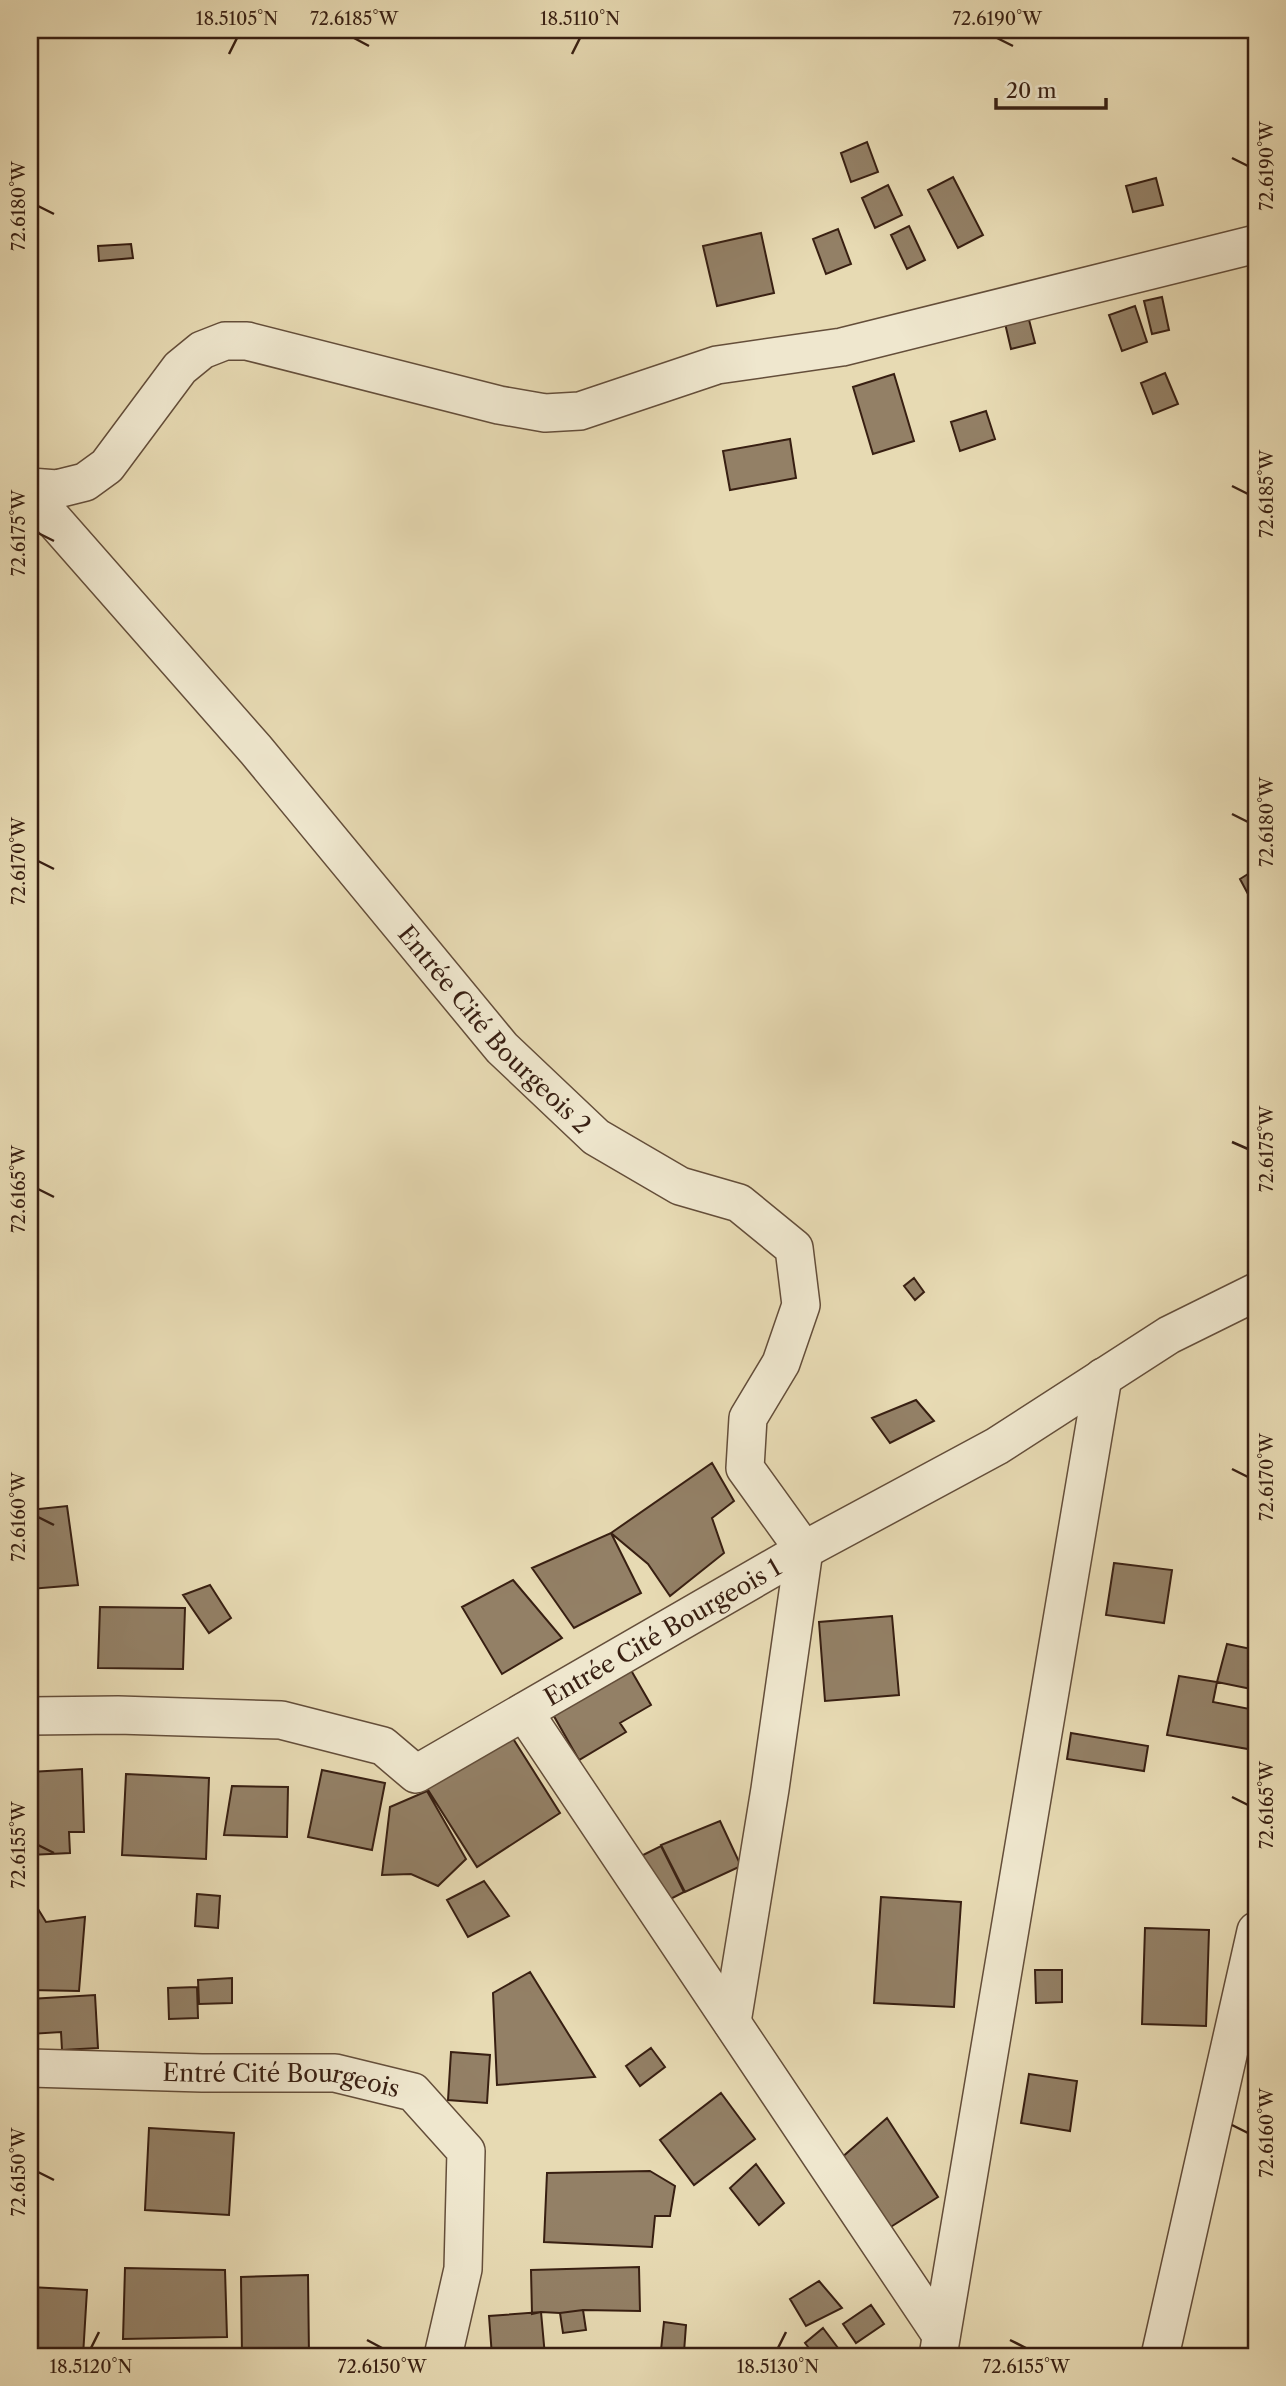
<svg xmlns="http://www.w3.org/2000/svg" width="1286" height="2386" viewBox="0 0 1286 2386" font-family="'Libre Caslon Text',serif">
  <rect width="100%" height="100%" fill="#e7dab3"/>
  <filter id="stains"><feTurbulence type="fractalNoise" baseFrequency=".00286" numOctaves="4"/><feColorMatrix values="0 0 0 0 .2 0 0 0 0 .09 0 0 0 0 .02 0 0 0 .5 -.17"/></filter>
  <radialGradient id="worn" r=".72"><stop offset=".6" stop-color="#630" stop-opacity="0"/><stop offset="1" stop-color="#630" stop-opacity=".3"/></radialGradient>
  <path fill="#938066" stroke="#381f12" stroke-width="2" d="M 867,142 L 878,172 L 851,182 L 841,153 Z
    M 953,177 L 983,235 L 958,248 L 928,190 Z
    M 1156,178 L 1163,205 L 1133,212 L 1126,186 Z
    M 888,185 L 902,215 L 875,228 L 862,198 Z
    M 909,226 L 925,260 L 907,269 L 891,235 Z
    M 838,229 L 851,264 L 826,274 L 813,239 Z
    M 761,233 L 774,293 L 717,306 L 703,246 Z
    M 131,244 L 133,258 L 99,261 L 98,246 Z
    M 1162,297 L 1169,330 L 1152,334 L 1144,301 Z
    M 1135,306 L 1147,342 L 1122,351 L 1109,315 Z
    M 1027,312 L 1035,343 L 1011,349 L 1004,319 Z
    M 1165,373 L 1178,404 L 1153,414 L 1141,383 Z
    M 894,374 L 914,441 L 873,454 L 853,387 Z
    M 986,411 L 995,439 L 960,451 L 951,422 Z
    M 790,439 L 796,478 L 730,490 L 723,451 Z
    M 1256,869 L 1256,909 L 1240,879 Z
    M 1248,1172 L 1256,1172 L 1256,1250 L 1248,1250 Z
    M 914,1278 L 924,1292 L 915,1300 L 904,1286 Z
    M 916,1400 L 934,1421 L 890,1443 L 872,1418 Z
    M 712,1463 L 734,1501 L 712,1518 L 724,1553 L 670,1596 L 648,1564 L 611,1533 Z
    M 67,1506 L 78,1585 L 30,1589 L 30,1510 Z
    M 611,1533 L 641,1593 L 574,1628 L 532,1568 Z
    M 1114,1563 L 1172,1570 L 1164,1623 L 1106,1615 Z
    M 513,1580 L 562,1638 L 502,1674 L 462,1607 Z
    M 210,1585 L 231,1618 L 209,1633 L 183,1595 Z
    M 100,1607 L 185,1608 L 183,1669 L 98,1668 Z
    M 892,1616 L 899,1695 L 825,1701 L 819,1622 Z
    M 1227,1644 L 1256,1650 L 1256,1690 L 1217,1682 Z
    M 628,1665 L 651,1705 L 620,1723 L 626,1732 L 579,1760 L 551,1711 Z
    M 1179,1676 L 1217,1682 L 1213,1702 L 1255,1710 L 1248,1749 L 1167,1735 Z
    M 507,1729 L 560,1813 L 477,1867 L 423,1782 Z
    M 1071,1733 L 1148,1746 L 1144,1771 L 1067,1759 Z
    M 82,1769 L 84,1832 L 69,1832 L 70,1853 L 30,1855 L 30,1772 Z
    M 322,1770 L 385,1783 L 372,1850 L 308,1837 Z
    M 126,1774 L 209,1778 L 206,1859 L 122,1855 Z
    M 232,1786 L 288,1787 L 287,1837 L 224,1835 Z
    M 427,1791 L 466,1859 L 438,1886 L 411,1874 L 382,1875 L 390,1807 Z
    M 720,1821 L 741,1866 L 685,1892 L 661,1845 Z
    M 661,1846 L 684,1892 L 657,1906 L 633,1860 Z
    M 484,1881 L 509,1916 L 468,1937 L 447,1900 Z
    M 197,1894 L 220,1896 L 218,1928 L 195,1926 Z
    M 881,1897 L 961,1902 L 954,2007 L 874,2003 Z
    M 30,1904 L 35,1904 L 46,1922 L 85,1917 L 79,1991 L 30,1990 Z
    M 1145,1928 L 1209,1930 L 1206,2026 L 1142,2024 Z
    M 1035,1970 L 1062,1970 L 1062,2002 L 1036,2003 Z
    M 530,1972 L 595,2077 L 497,2085 L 493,1993 Z
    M 232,1978 L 232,2003 L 199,2004 L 198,1980 Z
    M 197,1987 L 198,2018 L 169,2019 L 168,1988 Z
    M 95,1995 L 98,2048 L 62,2050 L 61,2032 L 30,2034 L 30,1999 Z
    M 651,2048 L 665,2067 L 640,2086 L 626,2066 Z
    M 451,2052 L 490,2055 L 487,2103 L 448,2100 Z
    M 1029,2074 L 1077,2081 L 1070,2131 L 1021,2123 Z
    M 721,2093 L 755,2139 L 694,2185 L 660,2140 Z
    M 887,2118 L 938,2197 L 878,2235 L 832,2166 Z
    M 149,2128 L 234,2133 L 229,2215 L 145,2210 Z
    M 1256,2140 L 1256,2163 L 1249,2160 Z
    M 756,2164 L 784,2203 L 759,2225 L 730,2188 Z
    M 650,2171 L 675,2186 L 670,2216 L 655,2216 L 652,2247 L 544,2242 L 547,2173 Z
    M 639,2267 L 640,2311 L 583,2310 L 560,2313 L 541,2312 L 532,2314 L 531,2270 Z
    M 125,2268 L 225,2270 L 227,2337 L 123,2339 Z
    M 308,2275 L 309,2356 L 242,2356 L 241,2277 Z
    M 819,2281 L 842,2308 L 806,2326 L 790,2299 Z
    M 30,2287 L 87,2290 L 83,2356 L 30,2356 Z
    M 871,2305 L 884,2324 L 856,2343 L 843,2324 Z
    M 583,2310 L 586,2330 L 563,2333 L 560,2313 Z
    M 541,2312 L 545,2356 L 492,2356 L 489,2316 Z
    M 664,2322 L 686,2325 L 684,2352 L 661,2350 Z
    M 823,2328 L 841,2352 L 835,2356 L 815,2356 L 805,2343 Z"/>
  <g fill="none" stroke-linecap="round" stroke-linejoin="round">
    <defs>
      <g id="minor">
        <path d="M 30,487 L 57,489 L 85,482 L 107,466 L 180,368 L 202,350 L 225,341 L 247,341 L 499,405 L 545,413 L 580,411 L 717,365 L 842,347 L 1256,244"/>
        <path id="s1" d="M 30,493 L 256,750 L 502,1048 L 596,1137 L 680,1186 L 739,1203 L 794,1248 L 801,1305 L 781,1363 L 748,1418 L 745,1468 L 804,1550 L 770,1789 L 732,2022"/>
        <path d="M 524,1712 L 941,2335"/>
        <path id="s2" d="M 30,1716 L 118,1715 L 281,1720 L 383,1746 L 416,1774 L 804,1550 L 997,1446 L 1169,1335 L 1256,1292"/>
        <path id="s3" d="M 30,2068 L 202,2073 L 335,2073 L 413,2092 L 466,2151 L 463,2269 L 443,2356"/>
        <path d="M 938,2356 L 1103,1377"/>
        <path d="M 1160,2356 L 1256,1931"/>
      </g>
    </defs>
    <use href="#minor" stroke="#644e3a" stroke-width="40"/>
    <use href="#minor" stroke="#efe7ce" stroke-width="37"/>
  </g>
  <path fill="none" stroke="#381f12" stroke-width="2.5" d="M 354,38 L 369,46M 997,38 L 1013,46M 229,54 L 237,38M 572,54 L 580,38M 1232,158 L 1248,166M 38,206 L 54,214M 1232,486 L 1248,494M 38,533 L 54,541M 1232,814 L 1248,822M 38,861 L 54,869M 1232,1142 L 1248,1149M 38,1189 L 54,1197M 1232,1469 L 1248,1477M 38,1517 L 54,1525M 1232,1797 L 1248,1805M 38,1845 L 54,1853M 1232,2125 L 1248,2133M 38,2172 L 54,2180M 367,2340 L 382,2348M 1010,2340 L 1026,2348M 91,2348 L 99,2332M 778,2348 L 786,2332"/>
  <g text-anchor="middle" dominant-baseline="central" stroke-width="5" stroke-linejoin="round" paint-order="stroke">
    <g font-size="24" fill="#381f12" stroke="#efe7ce">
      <text stroke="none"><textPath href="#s1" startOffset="710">Entrée Cité Bourgeois 2</textPath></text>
      <text stroke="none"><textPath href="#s2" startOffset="684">Entrée Cité Bourgeois 1</textPath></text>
      <text stroke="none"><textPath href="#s3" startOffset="252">Entré Cité Bourgeois</textPath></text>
    </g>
  </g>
  <rect width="1286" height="2386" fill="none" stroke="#e7dab3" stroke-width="77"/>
  <path d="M996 98v10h110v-10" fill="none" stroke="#381f12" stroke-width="3.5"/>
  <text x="1006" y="98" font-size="21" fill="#381f12" stroke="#efe7ce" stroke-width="5" paint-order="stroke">20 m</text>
  <rect x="38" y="38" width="1210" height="2310" fill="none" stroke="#381f12" stroke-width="2.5"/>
  <g font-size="18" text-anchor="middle" fill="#381f12">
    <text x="237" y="25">18.5105°N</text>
    <text x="354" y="25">72.6185°W</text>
    <text x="580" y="25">18.5110°N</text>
    <text x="997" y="25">72.6190°W</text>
    <text transform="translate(1267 166) rotate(-90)" y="6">72.6190°W</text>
    <text transform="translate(19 206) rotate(-90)" y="6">72.6180°W</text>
    <text transform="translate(1267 494) rotate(-90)" y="6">72.6185°W</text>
    <text transform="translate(19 533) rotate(-90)" y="6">72.6175°W</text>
    <text transform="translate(1267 822) rotate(-90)" y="6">72.6180°W</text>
    <text transform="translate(19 861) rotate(-90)" y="6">72.6170°W</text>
    <text transform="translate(1267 1149) rotate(-90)" y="6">72.6175°W</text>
    <text transform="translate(19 1189) rotate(-90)" y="6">72.6165°W</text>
    <text transform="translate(1267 1477) rotate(-90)" y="6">72.6170°W</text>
    <text transform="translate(19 1517) rotate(-90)" y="6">72.6160°W</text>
    <text transform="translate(1267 1805) rotate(-90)" y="6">72.6165°W</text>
    <text transform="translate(19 1845) rotate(-90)" y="6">72.6155°W</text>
    <text transform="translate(1267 2133) rotate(-90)" y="6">72.6160°W</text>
    <text transform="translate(19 2172) rotate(-90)" y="6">72.6150°W</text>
    <text x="91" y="2373">18.5120°N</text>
    <text x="382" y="2373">72.6150°W</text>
    <text x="778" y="2373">18.5130°N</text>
    <text x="1026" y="2373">72.6155°W</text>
  </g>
  <rect width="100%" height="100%" filter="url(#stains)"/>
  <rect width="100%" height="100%" fill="url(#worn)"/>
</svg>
